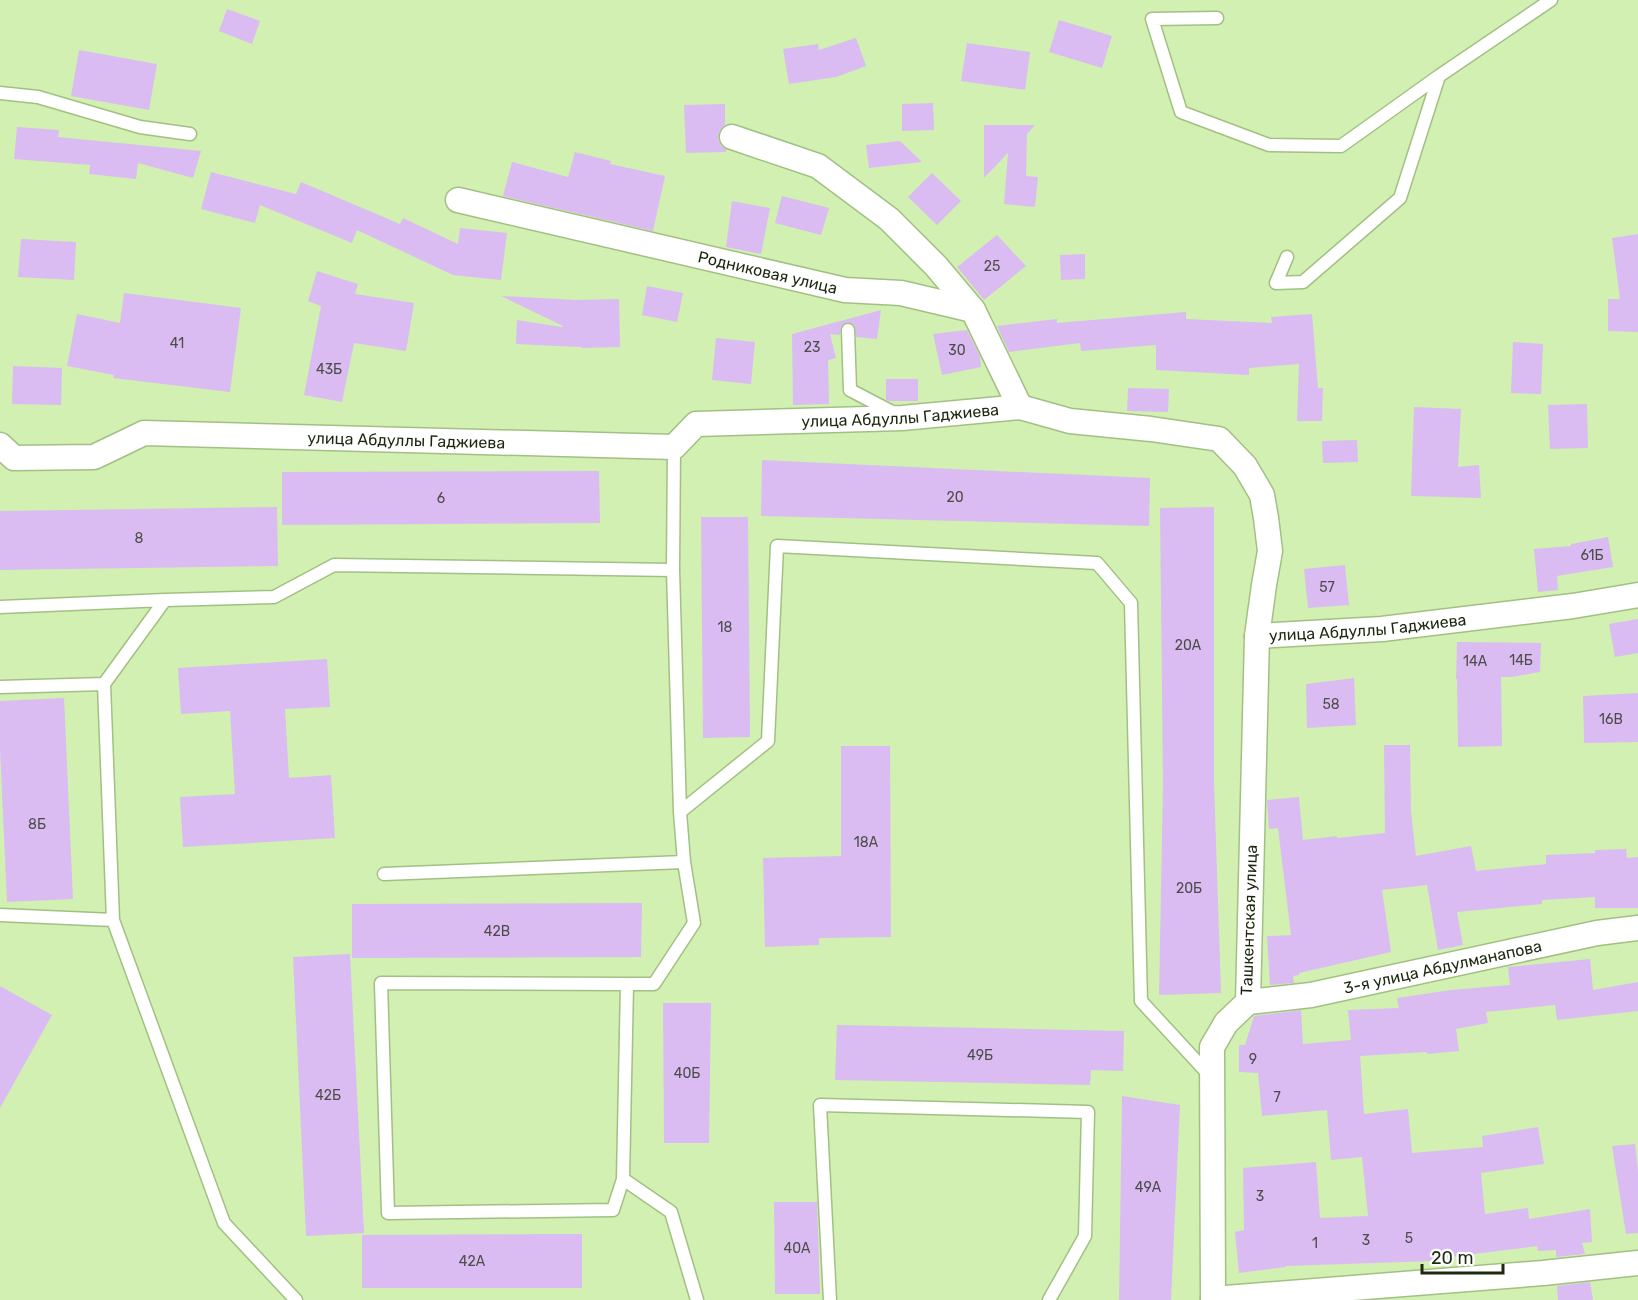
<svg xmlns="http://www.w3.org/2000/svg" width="1638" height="1300" viewBox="0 0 1638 1300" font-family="Rubik,sans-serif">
  <rect width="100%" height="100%" fill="#d1f0b1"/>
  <path fill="#dabcf3" d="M 227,9 L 260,21 L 252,44 L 219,31 Z
    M 1059,20 L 1112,36 L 1102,68 L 1049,52 Z
    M 856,38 L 866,66 L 836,77 L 789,84 L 783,49 L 818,44 L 819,50 Z
    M 967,43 L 1030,52 L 1025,90 L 961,81 Z
    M 79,50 L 157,64 L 149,110 L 71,96 Z
    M 933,103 L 934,130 L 902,131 L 902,104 Z
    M 725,104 L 725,125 L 719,132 L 718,139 L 721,146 L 726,149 L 726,152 L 686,153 L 684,105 Z
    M 984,125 L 1035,125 L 1027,134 L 1026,176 L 1038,177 L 1035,207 L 1004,204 L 1008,153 L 984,178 Z
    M 17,127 L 59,130 L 58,137 L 201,151 L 193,178 L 138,163 L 136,179 L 89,174 L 90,165 L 14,159 Z
    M 900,141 L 922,162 L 869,168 L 866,145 Z
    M 575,152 L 611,161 L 610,164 L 665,176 L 653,231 L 503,196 L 512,162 L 568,177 Z
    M 211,172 L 296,194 L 301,182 L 400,224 L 403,218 L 458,244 L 460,228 L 507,233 L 501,280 L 453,275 L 357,230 L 352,243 L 260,205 L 255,223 L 201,209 Z
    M 932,173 L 961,201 L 937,225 L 908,197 Z
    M 782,196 L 829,208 L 821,235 L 775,223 Z
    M 732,201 L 770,208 L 761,254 L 726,247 Z
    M 1638,234 L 1638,332 L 1608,331 L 1608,299 L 1620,299 L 1612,238 Z
    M 997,235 L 1026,266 L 984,300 L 957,267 Z
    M 21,239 L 76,242 L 74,280 L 18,277 Z
    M 1085,254 L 1085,279 L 1061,280 L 1060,255 Z
    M 317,271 L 358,284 L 355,294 L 414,303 L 406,351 L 354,343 L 342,402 L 304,395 L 321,306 L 308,301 Z
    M 647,286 L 683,293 L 677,322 L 642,315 Z
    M 124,293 L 241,308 L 230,392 L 113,378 L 114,375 L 67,366 L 77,314 L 120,323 Z
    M 501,296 L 576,300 L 619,299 L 620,347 L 582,348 L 581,347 L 516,344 L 517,320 L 562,327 L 563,326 Z
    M 881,310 L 877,339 L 856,337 L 855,326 L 848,322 L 841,326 L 840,335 L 830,334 L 836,358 L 828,360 L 829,404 L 793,405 L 792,334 Z
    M 1186,312 L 1186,319 L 1272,323 L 1271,317 L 1312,314 L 1318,388 L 1323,388 L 1322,421 L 1297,421 L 1299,364 L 1249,368 L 1249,375 L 1156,370 L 1156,345 L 1081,351 L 1080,343 L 1009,352 L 997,326 L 1057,319 L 1057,323 Z
    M 967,330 L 980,356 L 981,367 L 942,375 L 933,334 Z
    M 716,338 L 755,342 L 751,384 L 712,380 Z
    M 1513,342 L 1543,344 L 1541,394 L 1511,393 Z
    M 13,366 L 62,368 L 61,405 L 12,404 Z
    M 886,379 L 918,379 L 918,401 L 890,401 L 886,400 Z
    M 1128,388 L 1169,389 L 1168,412 L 1127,411 Z
    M 1587,404 L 1588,448 L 1550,449 L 1548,405 Z
    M 1414,407 L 1461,409 L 1458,467 L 1479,465 L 1481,498 L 1411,496 Z
    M 1357,440 L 1358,462 L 1323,463 L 1322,441 Z
    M 762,460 L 1150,478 L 1149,526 L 761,516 Z
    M 599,471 L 600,523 L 282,525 L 282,472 Z
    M 277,507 L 278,566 L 0,570 L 0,511 Z
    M 1214,507 L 1214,782 L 1221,993 L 1159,995 L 1163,783 L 1160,508 Z
    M 701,517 L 748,517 L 750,737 L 703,738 Z
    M 1608,537 L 1613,567 L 1557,576 L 1558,590 L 1538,592 L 1534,549 L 1571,546 L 1571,544 Z
    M 1345,565 L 1349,605 L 1308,608 L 1304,569 Z
    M 1638,619 L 1638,653 L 1615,657 L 1609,624 Z
    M 1457,642 L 1541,643 L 1540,672 L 1512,677 L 1501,677 L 1502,746 L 1458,747 L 1457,679 L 1456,679 Z
    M 327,659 L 330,707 L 285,709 L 289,778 L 331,775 L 335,838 L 183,847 L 180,797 L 235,794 L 230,711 L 181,714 L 178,668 Z
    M 1354,678 L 1356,725 L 1307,728 L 1306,684 Z
    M 1638,693 L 1638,742 L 1584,743 L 1583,696 Z
    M 64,698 L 73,899 L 7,902 L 0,749 L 0,701 Z
    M 1384,745 L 1410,745 L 1411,812 L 1416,856 L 1471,846 L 1476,871 L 1546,864 L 1546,855 L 1595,853 L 1595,850 L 1626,849 L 1627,858 L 1638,857 L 1638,908 L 1595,908 L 1595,897 L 1542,900 L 1542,904 L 1457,912 L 1463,945 L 1438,950 L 1427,885 L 1382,890 L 1391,952 L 1299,973 L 1299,975 L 1293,976 L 1294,983 L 1270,985 L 1267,936 L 1291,935 L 1278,828 L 1269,829 L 1267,800 L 1299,797 L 1303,840 L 1337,836 L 1337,838 L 1385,833 Z
    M 841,746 L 890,746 L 891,937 L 819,938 L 819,945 L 765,947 L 763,858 L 841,856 Z
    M 642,903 L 641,957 L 352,958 L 352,904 Z
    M 350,954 L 364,1233 L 306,1236 L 293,957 Z
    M 1590,959 L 1593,990 L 1638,982 L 1638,1011 L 1557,1020 L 1555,1005 L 1486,1012 L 1488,1023 L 1456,1029 L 1459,1051 L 1427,1054 L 1427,1052 L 1360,1056 L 1364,1114 L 1408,1109 L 1412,1153 L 1483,1147 L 1482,1136 L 1538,1127 L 1544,1164 L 1481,1173 L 1485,1214 L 1528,1208 L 1529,1219 L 1590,1209 L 1592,1242 L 1582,1243 L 1585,1254 L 1556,1257 L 1556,1250 L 1538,1251 L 1537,1246 L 1433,1259 L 1433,1261 L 1286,1266 L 1286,1267 L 1239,1273 L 1235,1232 L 1244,1230 L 1243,1168 L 1316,1162 L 1320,1218 L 1368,1216 L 1362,1157 L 1331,1160 L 1327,1110 L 1262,1116 L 1258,1073 L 1239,1072 L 1239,1045 L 1245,1045 L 1254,1016 L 1301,1010 L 1303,1044 L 1351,1040 L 1348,1010 L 1399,1008 L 1397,998 L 1451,990 L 1510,985 L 1508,967 Z
    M 0,986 L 52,1015 L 0,1108 Z
    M 663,1003 L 711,1003 L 709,1143 L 664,1143 Z
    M 837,1025 L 1124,1031 L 1123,1071 L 1091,1070 L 1090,1085 L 835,1080 Z
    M 1122,1096 L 1180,1105 L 1171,1300 L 1119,1300 Z
    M 1635,1144 L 1638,1170 L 1638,1233 L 1626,1234 L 1612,1146 Z
    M 774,1202 L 817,1202 L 820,1294 L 775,1294 Z
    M 582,1234 L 582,1288 L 362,1288 L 362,1235 Z
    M 1590,1282 L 1593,1300 L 1558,1300 L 1557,1286 Z"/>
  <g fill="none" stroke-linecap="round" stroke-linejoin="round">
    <defs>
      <path id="service" d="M 1217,18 L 1152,19 L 1181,112 L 1269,145 L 1341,146 L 1439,76
        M 0,93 L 38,97 L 140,127 L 190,134
        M 1287,257 L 1276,283 L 1303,282 L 1400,198 L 1439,76 L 1551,0
        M 848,330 L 850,390 L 896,414
        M 674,447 L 673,570 L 680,812 L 684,862 L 694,923 L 654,984 L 627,984 L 623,1179 L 671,1212 L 697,1300
        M 0,607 L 165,600
        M 0,687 L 104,684
        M 680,812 L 768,741 L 777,546 L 1097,563 L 1131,603 L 1141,1001 L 1211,1077
        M 384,874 L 684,862
        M 0,915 L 113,920
        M 623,1179 L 613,1210 L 388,1213 L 381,983 L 627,984
        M 296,1300 L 224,1223 L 113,920 L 104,684 L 165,600 L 274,597 L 334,565 L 673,570
        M 830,1300 L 820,1105 L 1088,1112 L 1085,1236 L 1049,1300"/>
      <g id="minor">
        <path d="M 732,137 L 818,166 L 889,219 L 936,266 L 973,310"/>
        <path id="s1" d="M 458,200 L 845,290 L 901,293 L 973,310 L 1020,407"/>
        <path id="s2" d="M 0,445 L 14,458 L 94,457 L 144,433 L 674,447 L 696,424 L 902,418 L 1020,407 L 1070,421 L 1151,429 L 1219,439 L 1245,466 L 1262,495 L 1266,518 L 1270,551 L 1264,585 L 1257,636 L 1248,1002 L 1226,1023 L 1212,1047 L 1213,1300"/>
        <path id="s3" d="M 1257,636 L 1382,629 L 1573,606 L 1638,595"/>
        <path id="s4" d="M 1248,1002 L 1311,995 L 1597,933 L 1638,928"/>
        <path d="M 1213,1299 L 1543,1273 L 1638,1263"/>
      </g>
    </defs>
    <use href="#service" stroke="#a2c083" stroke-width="15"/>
    <use href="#minor" stroke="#a2c083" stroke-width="27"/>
    <use href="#service" stroke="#fff" stroke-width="12"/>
    <use href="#minor" stroke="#fff" stroke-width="24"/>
  </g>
  <g text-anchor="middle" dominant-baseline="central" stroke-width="4.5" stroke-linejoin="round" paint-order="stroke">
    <g font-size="14" fill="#4c4d49">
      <text x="992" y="266">25</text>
      <text x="177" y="343">41</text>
      <text x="812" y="347">23</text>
      <text x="957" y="350">30</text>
      <text x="329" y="369">43Б</text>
      <text x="955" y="497">20</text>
      <text x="441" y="498">6</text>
      <text x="139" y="538">8</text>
      <text x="1592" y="555">61Б</text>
      <text x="1327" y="587">57</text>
      <text x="725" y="627">18</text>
      <text x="1188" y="645">20А</text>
      <text x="1521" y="660">14Б</text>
      <text x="1475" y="661">14А</text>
      <text x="1331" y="704">58</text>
      <text x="1611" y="719">16В</text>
      <text x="37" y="824">8Б</text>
      <text x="866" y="842">18А</text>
      <text x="1189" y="888">20Б</text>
      <text x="497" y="931">42В</text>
      <text x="980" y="1055">49Б</text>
      <text x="1253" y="1059">9</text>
      <text x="687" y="1073">40Б</text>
      <text x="328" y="1095">42Б</text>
      <text x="1277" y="1097">7</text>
      <text x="1148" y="1187">49А</text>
      <text x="1260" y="1196">3</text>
      <text x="1409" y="1238">5</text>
      <text x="1366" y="1240">3</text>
      <text x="1315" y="1243">1</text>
      <text x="797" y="1248">40А</text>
      <text x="472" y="1261">42А</text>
    </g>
    <g font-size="16" fill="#1d2810" stroke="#fff">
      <text stroke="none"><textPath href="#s1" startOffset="318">Родниковая улица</textPath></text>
      <text stroke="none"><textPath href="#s2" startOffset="921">улица Абдуллы Гаджиева</textPath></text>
      <text stroke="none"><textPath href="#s2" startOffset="417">улица Абдуллы Гаджиева</textPath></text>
      <text stroke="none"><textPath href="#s3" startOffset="111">улица Абдуллы Гаджиева</textPath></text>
      <text transform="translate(1249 920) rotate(-88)">Ташкентская улица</text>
      <text stroke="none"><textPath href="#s4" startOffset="198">3-я улица Абдулманапова</textPath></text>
    </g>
  </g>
  <path d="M1422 1264v9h81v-9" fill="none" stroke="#1d2810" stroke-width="3"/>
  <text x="1431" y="1264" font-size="18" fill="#1d2810" stroke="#ffffff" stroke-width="4.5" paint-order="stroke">20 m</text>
</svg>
